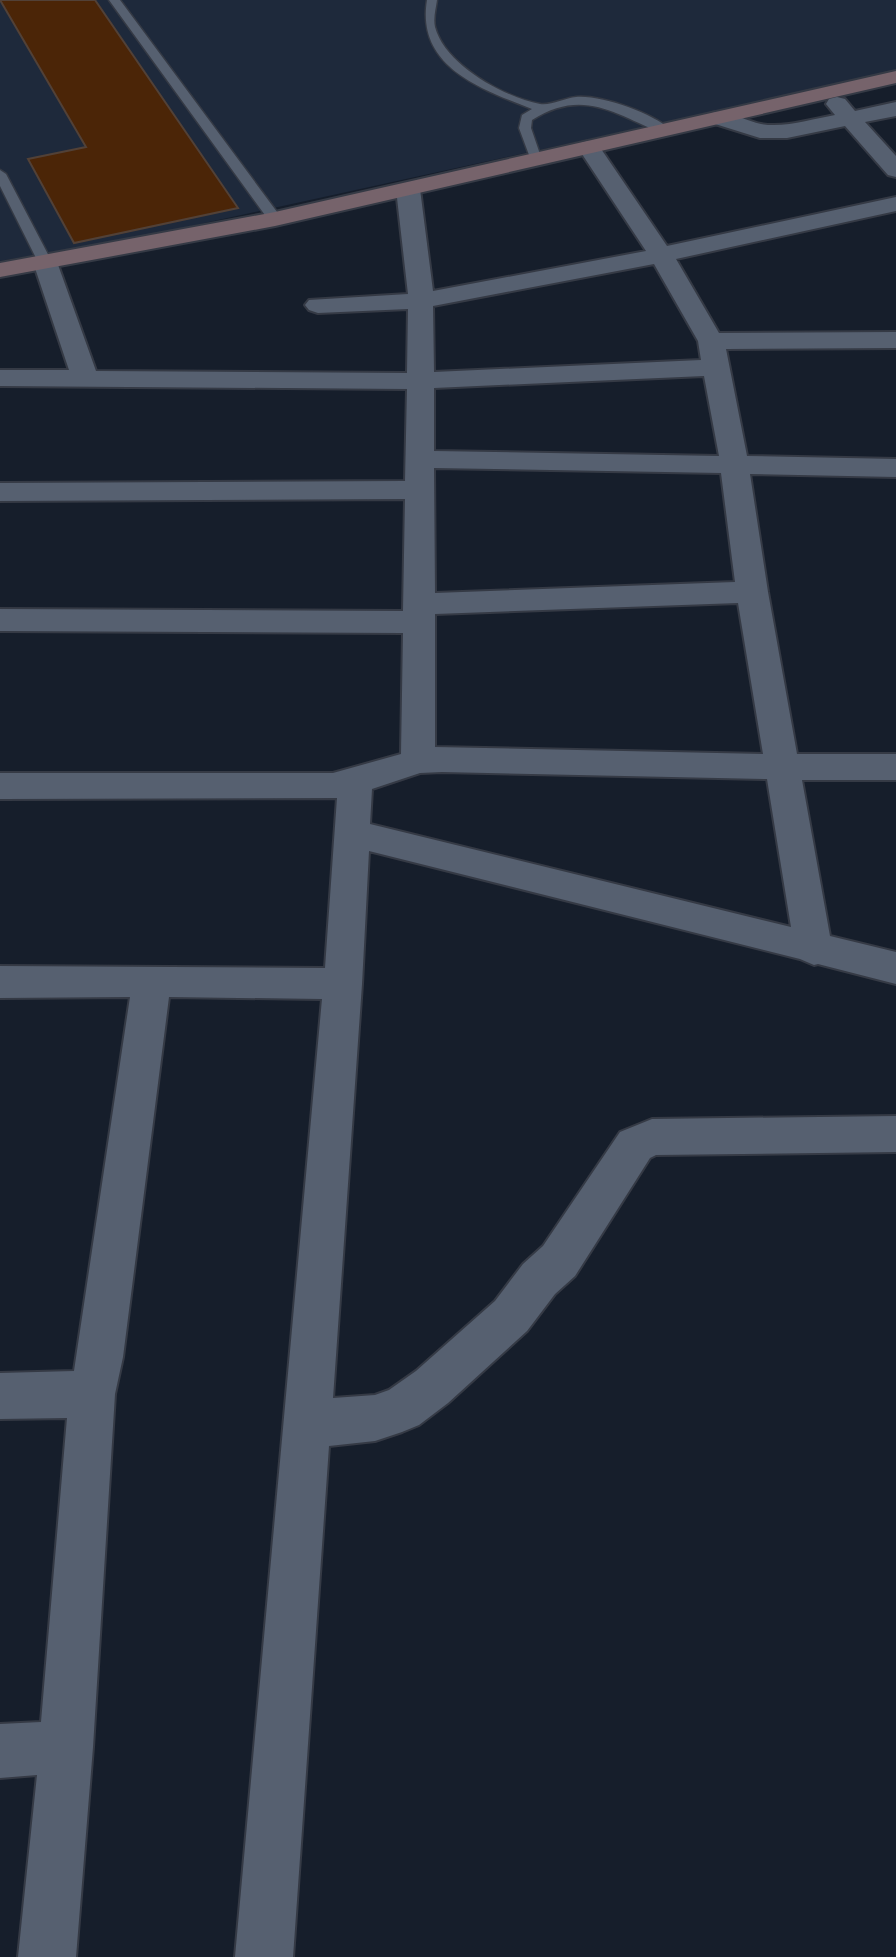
<svg xmlns="http://www.w3.org/2000/svg" width="896" height="1957" viewBox="0 0 896 1957" font-family="'Open Sans',sans-serif">
  <rect width="100%" height="100%" fill="#161e2b"/>
  <path fill="#1e293b" d="M 0,0 L 896,0 L 896,72 L 159,233 L 0,261 Z"/>
  <path fill="#4b2507" stroke="#524137" stroke-width="2" d="M 0,0 L 95,0 L 238,208 L 74,243 L 28,159 L 86,147 Z"/>
  <g fill="none" stroke-linecap="round" stroke-linejoin="round">
    <defs>
      <path id="lane" d="M 109,0 L 120,0 L 280,216 L 280,222 L 270,222 Z
        M 427,0 L 437,0 C 436,8 433,18 435,27 C 445,65 504,97 540,104 C 550,106 565,98 576,97 C 602,95 652,113 671,130 L 661,133 C 614,113 582,88 532,120 L 531,128 L 542,160 L 540,163 L 532,163 L 519,128 L 522,115 L 532,109 C 481,89 416,67 427,0 Z
        M 0,170 L 6,174 L 52,262 L 50,265 L 45,266 L 38,262 L 0,186 Z"/>
      <path id="street" d="M 837,97 L 845,99 L 855,111 L 896,102 L 896,116 L 865,122 L 896,156 L 896,177 L 888,175 L 845,126 L 787,138 L 760,138 L 712,123 L 709,118 L 712,113 C 729,109 745,121 761,124 C 785,128 812,119 835,115 L 826,104 L 829,99 Z
        M 589,141 L 597,143 L 667,246 L 896,197 L 896,211 L 676,259 L 719,333 L 896,332 L 896,348 L 726,349 L 747,456 L 896,459 L 896,477 L 750,474 L 768,592 L 797,754 L 896,754 L 896,780 L 802,780 L 830,936 L 896,952 L 896,984 L 818,964 L 814,965 L 800,959 L 369,851 L 362,984 L 333,1398 L 375,1395 L 389,1390 L 416,1371 L 495,1301 L 523,1264 L 543,1246 L 620,1132 L 652,1119 L 896,1116 L 896,1152 L 656,1155 L 650,1158 L 575,1276 L 555,1294 L 527,1331 L 448,1403 L 419,1425 L 402,1432 L 375,1441 L 329,1446 L 293,1957 L 235,1957 L 322,999 L 169,997 L 123,1357 L 115,1394 L 93,1747 L 76,1957 L 18,1957 L 37,1775 L 0,1778 L 0,1724 L 41,1722 L 67,1418 L 0,1419 L 0,1373 L 74,1371 L 130,997 L 0,998 L 0,966 L 325,968 L 337,798 L 0,799 L 0,773 L 333,773 L 401,754 L 403,633 L 0,631 L 0,609 L 403,611 L 405,499 L 0,501 L 0,483 L 405,481 L 407,389 L 0,386 L 0,370 L 69,370 L 33,262 L 36,257 L 45,255 L 54,257 L 57,262 L 96,371 L 407,373 L 408,309 L 318,313 L 309,310 L 305,305 L 309,300 L 408,294 L 396,189 L 400,184 L 416,184 L 420,189 L 433,291 L 646,251 L 578,148 L 581,143 ZM 654,264 L 698,341 L 701,360 L 434,372 L 433,306 ZM 704,376 L 719,456 L 434,451 L 434,388 ZM 434,468 L 721,473 L 735,582 L 435,593 ZM 738,603 L 763,754 L 435,747 L 435,614 ZM 442,772 L 767,779 L 791,927 L 370,824 L 372,789 L 420,773 Z"/>
      <path id="secondary" d="M 896,71 L 896,83 L 275,226 L 0,277 L 0,263 L 275,212 Z"/>
    </defs>
    <use href="#lane" stroke="#353a45" stroke-width="3"/>
    <use href="#street" stroke="#353a45" stroke-width="4"/>
    <use href="#secondary" stroke="#353a45" stroke-width="4"/>
    <use href="#lane" fill="#566070" fill-rule="evenodd"/>
    <use href="#street" fill="#566070" fill-rule="evenodd"/>
    <use href="#secondary" fill="#76636b" fill-rule="evenodd"/>
  </g>
</svg>
